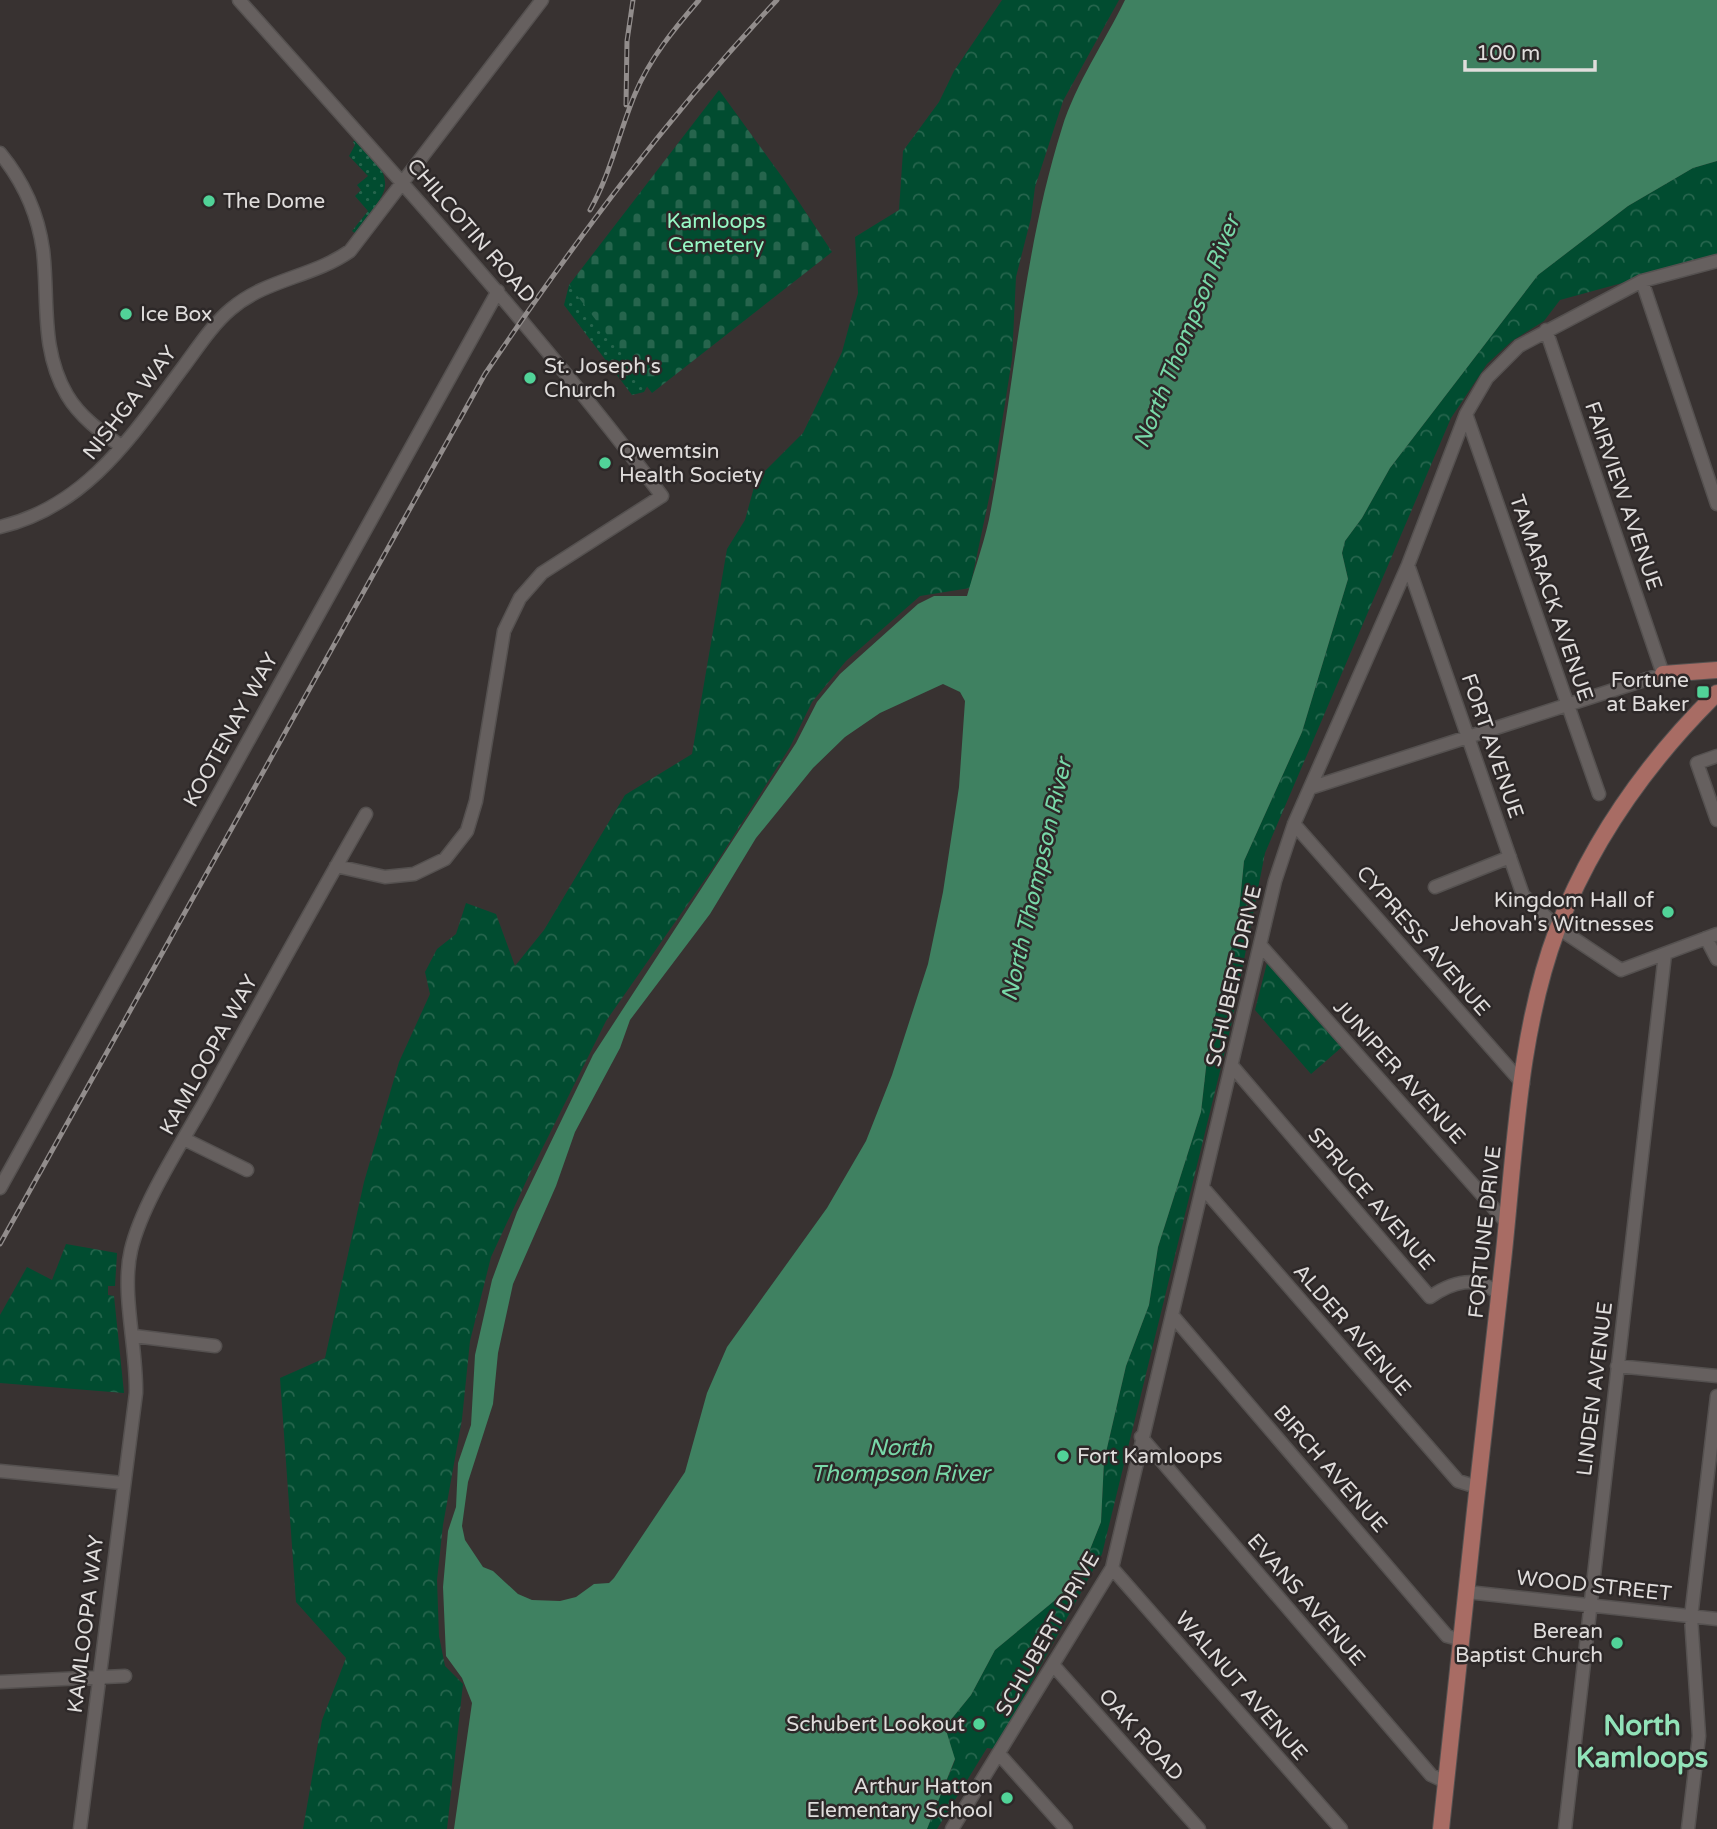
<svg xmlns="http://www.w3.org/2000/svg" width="1717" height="1829" viewBox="0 0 1717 1829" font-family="'Varela Round',sans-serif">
  <defs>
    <pattern id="grass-dots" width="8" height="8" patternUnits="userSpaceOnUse" patternTransform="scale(1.75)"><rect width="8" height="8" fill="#014c30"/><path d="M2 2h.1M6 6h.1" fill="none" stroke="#26654d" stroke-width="1.8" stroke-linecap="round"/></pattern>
    <pattern id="forest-crowns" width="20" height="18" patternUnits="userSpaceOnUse" patternTransform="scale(1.75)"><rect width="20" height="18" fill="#014c30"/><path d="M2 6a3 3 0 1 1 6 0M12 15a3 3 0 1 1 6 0" fill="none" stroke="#26654d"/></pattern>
    <pattern id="cemetery-stones" width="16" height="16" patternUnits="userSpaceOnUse" patternTransform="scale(1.75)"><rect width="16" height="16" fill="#014c30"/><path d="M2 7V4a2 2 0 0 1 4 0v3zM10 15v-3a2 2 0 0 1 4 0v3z" fill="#26654d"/></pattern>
  </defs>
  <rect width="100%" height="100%" fill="#383231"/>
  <path fill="url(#grass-dots)" d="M 358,138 C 398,186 391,186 355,233 L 352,231 L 368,211 L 355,196 L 361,190 L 357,185 L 368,176 L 349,156 L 355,145 L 353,142 Z
    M 589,278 L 649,383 L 644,392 L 632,395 L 564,305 L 569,285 Z"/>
  <path fill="url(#forest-crowns)" d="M 1002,0 L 1119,0 L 1063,101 L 1035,187 L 1031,218 L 1016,277 L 1012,359 L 993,479 L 970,588 L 920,596 L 846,661 L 812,702 L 790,747 L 715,865 L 606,1021 L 530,1173 L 491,1257 L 470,1341 L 462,1419 L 443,1525 L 437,1580 L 439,1636 L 445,1666 L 463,1684 L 447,1829 L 303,1829 L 322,1720 L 346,1658 L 296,1602 L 280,1378 L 325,1358 L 364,1182 L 399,1062 L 430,994 L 425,972 L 437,949 L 456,934 L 466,903 L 496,914 L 515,966 L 544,930 L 625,795 L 692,754 L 727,549 L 745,520 L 756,480 L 803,433 L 842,352 L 858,293 L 855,237 L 899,210 L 903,151 L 939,102 L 954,71 Z
    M 1717,161 L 1717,257 L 1560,300 L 1544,321 L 1512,341 L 1487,364 L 1451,418 L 1265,853 L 1231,1026 L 1102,1554 L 995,1749 L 987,1748 L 937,1829 L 927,1829 L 955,1760 L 945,1727 L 971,1695 L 995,1650 L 1077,1582 L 1101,1522 L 1104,1461 L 1126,1366 L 1149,1305 L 1158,1247 L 1201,1112 L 1209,1041 L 1238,921 L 1244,861 L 1302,732 L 1348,579 L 1342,553 L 1345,541 L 1362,518 L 1390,468 L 1538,275 L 1628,206 L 1693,168 Z
    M 1267,963 L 1342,1047 L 1311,1074 L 1255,1010 Z
    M 66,1244 L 117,1253 L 115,1286 L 108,1286 L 108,1295 L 114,1296 L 124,1393 L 0,1383 L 0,1315 L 27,1267 L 52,1280 Z"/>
  <path fill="url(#cemetery-stones)" d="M 719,90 L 785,181 L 832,252 L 652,393 L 569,285 Z"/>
  <path fill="#3f8161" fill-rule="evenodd" d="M 1125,0 L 1717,0 L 1717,161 L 1693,168 L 1628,206 L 1538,275 L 1390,468 L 1362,518 L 1345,541 L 1342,553 L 1348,579 L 1302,732 L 1244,861 L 1238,921 L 1209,1041 L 1201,1112 L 1158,1247 L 1149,1305 L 1126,1366 L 1104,1461 L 1101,1522 L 1077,1582 L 995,1650 L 971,1695 L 945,1727 L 955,1759 L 927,1829 L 454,1829 L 472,1703 L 462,1678 L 446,1656 L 443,1587 L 448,1531 L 456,1507 L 458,1463 L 471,1425 L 475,1355 L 492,1280 L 517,1212 L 593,1055 L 796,743 L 817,702 L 840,674 L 918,604 L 934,596 L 967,596 C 975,567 986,538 991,509 C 1015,382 1023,252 1062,128 C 1076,83 1104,43 1125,0 ZM 943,684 L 960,692 L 965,701 L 959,787 L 943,892 L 928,964 L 892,1075 L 866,1141 L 827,1208 L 727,1347 L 707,1393 L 685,1472 L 614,1578 L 609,1583 L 594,1584 L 576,1597 L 560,1601 L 532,1600 L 518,1594 L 493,1571 L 483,1567 L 465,1540 L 462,1526 L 468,1482 L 493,1404 L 498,1353 L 513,1284 L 556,1186 L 575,1132 L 620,1048 L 630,1020 L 710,914 L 756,838 L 813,768 L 845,737 L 880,713 Z"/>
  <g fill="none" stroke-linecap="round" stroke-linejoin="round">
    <defs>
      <path id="minor" d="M 239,0 C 384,163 531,322 662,496 L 542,573 L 520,598 L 504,631 L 476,801 L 467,831 L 445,859 L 414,874 L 385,877 L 336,866
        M 0,153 C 23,181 38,214 43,250 C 49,300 40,349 67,395 C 80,417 101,432 121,446
        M 1642,281 L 1717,504
        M 1466,414 L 1599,794
        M 0,527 C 88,506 133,434 184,366 C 198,347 213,324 231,309 C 266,279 313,277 350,251 L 542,0
        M 1408,565 L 1523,895 L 1558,928 L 1621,970 L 1717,934
        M 1717,756 L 1697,763 L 1717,820
        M 1310,788 L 1663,674 L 1546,330
        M 1294,824 L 1523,1084
        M 1435,887 L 1510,857
        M 1706,938 L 1717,959
        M 1262,947 L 1507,1223
        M 1233,1067 L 1430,1297 C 1452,1282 1476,1274 1499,1294
        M 184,1139 L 247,1170
        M 0,1188 L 498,291
        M 1204,1189 L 1458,1481 L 1477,1487
        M 1172,1315 L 1447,1636 L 1462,1640
        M 134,1336 L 215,1346
        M 1617,1366 L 1717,1376
        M 1141,1437 L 1431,1775 L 1446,1782
        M 0,1471 L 123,1483
        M 1112,1568 L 1341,1829
        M 1467,1592 L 1717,1619
        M 1054,1666 L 1199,1829
        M 0,1682 L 125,1676
        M 1000,1755 L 1066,1829
        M 80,1829 L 136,1393 C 137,1347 121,1293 131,1250 C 142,1203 183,1141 207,1098 C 260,1003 312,908 366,814
        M 952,1829 L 1112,1568 L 1275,881 L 1294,824 L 1408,565 L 1466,414 L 1487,378 L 1519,346 L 1642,281 L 1717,261
        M 1565,1829 L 1665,954
        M 1688,1829 L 1699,1736 L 1691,1617 L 1717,1396"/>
      <path id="major" d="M 1663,674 L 1717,670
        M 1441,1829 C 1461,1640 1481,1450 1503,1261 C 1515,1152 1518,1034 1557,930 C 1592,840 1649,760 1717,693"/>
    </defs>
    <use href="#minor" stroke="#555150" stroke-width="15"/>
    <use href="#major" stroke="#555150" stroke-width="18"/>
    <use href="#minor" stroke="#66605f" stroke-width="12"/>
    <use href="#major" stroke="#a86c64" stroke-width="16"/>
    <defs>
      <path id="rail" d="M 626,105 L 627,41 L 633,0
        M 590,210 C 611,173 619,132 635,94 C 650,58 674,29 699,0
        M 0,1244 L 485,374 C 574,242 668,116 777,0"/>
    </defs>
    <use href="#rail" stroke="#928d8c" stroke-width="5"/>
    <use href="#rail" stroke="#2d2828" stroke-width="2.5" stroke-dasharray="8" stroke-linecap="butt"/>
  </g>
  <g fill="#51d398" stroke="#2d2828" stroke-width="2.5">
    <circle cx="209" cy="201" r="7"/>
    <circle cx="126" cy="314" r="7"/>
    <circle cx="530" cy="378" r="7"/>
    <circle cx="605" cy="463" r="7"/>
    <rect x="1696" y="685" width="14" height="14" rx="3.5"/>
    <circle cx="1668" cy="912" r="7"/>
    <circle cx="1063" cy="1456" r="7"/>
    <circle cx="1617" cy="1643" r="7"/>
    <circle cx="979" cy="1724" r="7"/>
    <circle cx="1007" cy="1798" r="7"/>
  </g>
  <g text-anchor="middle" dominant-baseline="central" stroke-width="5" stroke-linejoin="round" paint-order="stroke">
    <g font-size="21" fill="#e0dddc" stroke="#2d2828" text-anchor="start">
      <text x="223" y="201">The Dome</text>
      <text x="140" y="314">Ice Box</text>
      <text x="544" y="366">St. Joseph's<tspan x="544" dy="24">Church</tspan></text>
      <text x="619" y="451">Qwemtsin<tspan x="619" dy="24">Health Society</tspan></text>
      <text x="1689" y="680" text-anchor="end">Fortune<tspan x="1689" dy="24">at Baker</tspan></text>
      <text x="1654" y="900" text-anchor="end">Kingdom Hall of<tspan x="1654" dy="24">Jehovah's Witnesses</tspan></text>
      <text x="1077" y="1456">Fort Kamloops</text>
      <text x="1603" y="1631" text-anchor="end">Berean<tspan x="1603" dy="24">Baptist Church</tspan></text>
      <text x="965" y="1724" text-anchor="end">Schubert Lookout</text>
      <text x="993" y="1786" text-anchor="end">Arthur Hatton<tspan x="993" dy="24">Elementary School</tspan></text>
    </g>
    <g font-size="21" fill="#97f8c5" stroke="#2d2828">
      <text x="716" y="221">Kamloops<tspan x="716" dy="24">Cemetery</tspan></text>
    </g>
    <g font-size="21" fill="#e0dddc" stroke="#2d2828">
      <text transform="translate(471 231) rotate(49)">CHILCOTIN ROAD</text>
      <text transform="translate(130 403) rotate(-52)">NISHGA WAY</text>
      <text transform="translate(1623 496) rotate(71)">FAIRVIEW AVENUE</text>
      <text transform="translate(1551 598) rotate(71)">TAMARACK AVENUE</text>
      <text transform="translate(231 730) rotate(-61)">KOOTENAY WAY</text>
      <text transform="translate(1492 746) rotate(71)">FORT AVENUE</text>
      <text transform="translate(1423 941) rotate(49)">CYPRESS AVENUE</text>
      <text transform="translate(1234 976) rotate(-77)">SCHUBERT DRIVE</text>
      <text transform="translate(209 1055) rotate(-61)">KAMLOOPA WAY</text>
      <text transform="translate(1399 1072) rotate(48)">JUNIPER AVENUE</text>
      <text transform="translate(1371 1199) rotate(49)">SPRUCE AVENUE</text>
      <text transform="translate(1485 1232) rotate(-84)">FORTUNE DRIVE</text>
      <text transform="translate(1352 1330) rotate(49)">ALDER AVENUE</text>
      <text transform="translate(1595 1389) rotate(-83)">LINDEN AVENUE</text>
      <text transform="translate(1330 1469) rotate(49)">BIRCH AVENUE</text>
      <text transform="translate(1594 1586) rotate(6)">WOOD STREET</text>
      <text transform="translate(1306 1600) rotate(49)">EVANS AVENUE</text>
      <text transform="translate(86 1624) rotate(-83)">KAMLOOPA WAY</text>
      <text transform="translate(1048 1634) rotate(-60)">SCHUBERT DRIVE</text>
      <text transform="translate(1241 1686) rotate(49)">WALNUT AVENUE</text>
      <text transform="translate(1141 1735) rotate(48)">OAK ROAD</text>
    </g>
    <g font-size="23" font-style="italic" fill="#78d8a8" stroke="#2d2828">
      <text transform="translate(1187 332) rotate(-68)">North Thompson River</text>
      <text transform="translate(1037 880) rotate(-77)">North Thompson River</text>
      <text x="900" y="1448">North<tspan x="900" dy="26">Thompson River</tspan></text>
    </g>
    <g font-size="28" font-weight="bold" fill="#91e2b8" stroke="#2d2828">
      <text x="1642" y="1726">North<tspan x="1642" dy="32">Kamloops</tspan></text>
    </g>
  </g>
  <path d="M1465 60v10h130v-10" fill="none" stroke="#e0dddc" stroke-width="3.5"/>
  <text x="1476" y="60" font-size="21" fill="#e0dddc" stroke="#2d2828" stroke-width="5" paint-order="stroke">100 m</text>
</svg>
